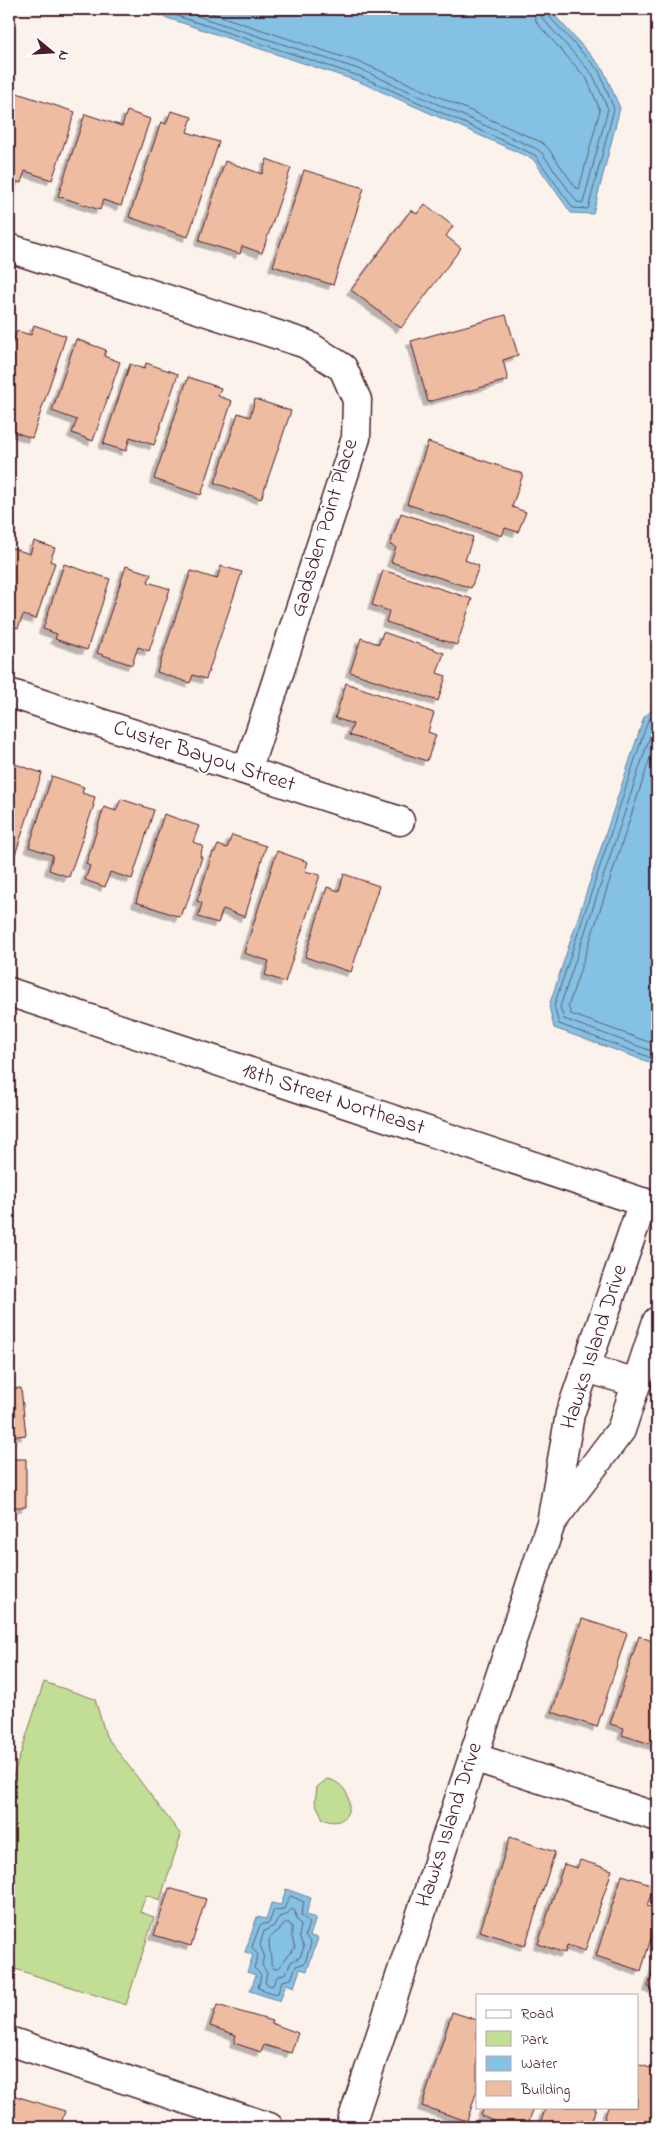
<svg xmlns="http://www.w3.org/2000/svg" width="666" height="2136" viewBox="0 0 666 2136" font-family="'Indie Flower',sans-serif">
  <defs>
    <filter id="shadow"><feDropShadow dx="-4.5" dy="4.5" stdDeviation="0" flood-color="#0004"/></filter>
  </defs>
  <rect width="100%" height="100%" fill="#fcf2ec"/>
  <filter id="ink" filterUnits="userSpaceOnUse"><feTurbulence type="fractalNoise" baseFrequency=".02" numOctaves="2"/><feDisplacementMap in="SourceGraphic" scale="10" xChannelSelector="R" yChannelSelector="G"/><feConvolveMatrix kernelMatrix="1 2 1 2 8 2 1 2 1" color-interpolation-filters="sRGB"/></filter>
  <g filter="url(#ink)">
    <path fill="#c2dd94" stroke="#867e60" d="M 44,1682 L 95,1699 L 106,1736 L 181,1835 L 160,1900 L 146,1895 L 140,1912 L 154,1917 L 126,2005 L 9,1967 L 9,1789 Z
      M 327,1779 C 360,1785 354,1834 323,1819 L 315,1802 L 317,1787 Z"/>
    <path fill="#84c1e4" stroke="#6d809a" d="M 140,9 L 549,9 L 603,69 L 620,108 L 593,214 L 571,213 L 533,159 L 360,82 Z
      M 657,706 L 657,1065 L 554,1028 L 549,1006 L 644,717 Z
      M 286,1889 L 311,1898 L 306,1915 L 316,1918 L 310,1936 L 318,1938 L 307,1971 L 300,1969 L 294,1987 L 286,1984 L 280,2001 L 250,1991 L 256,1975 L 247,1972 L 253,1955 L 245,1952 L 257,1917 L 266,1919 L 271,1903 L 281,1905 Z"/>
    <g fill="none" stroke-linecap="round" stroke-linejoin="round">
      <path stroke="#616075" stroke-width="1" d="M 156,9 L 362,77 L 535,155 L 573,208 L 588,209 L 614,109 L 599,71 L 547,14 L 546,9
        M 176,9 L 364,71 L 537,149 L 542,153 L 577,202 L 583,203 L 608,109 L 593,75 L 542,18 L 540,9
        M 199,9 L 367,65 L 541,142 L 548,148 L 576,188 L 579,189 L 600,110 L 587,79 L 537,23 L 532,9
        M 657,712 L 648,720 L 554,1006 L 559,1024 L 657,1060
        M 657,721 L 654,724 L 560,1007 L 564,1019 L 657,1053
        M 657,737 L 568,1007 L 571,1014 L 657,1045
        M 291,1896 L 304,1902 L 301,1915 L 309,1922 L 305,1936 L 311,1943 L 305,1963 L 296,1966 L 291,1979 L 282,1981 L 278,1993 L 275,1994 L 258,1988 L 261,1975 L 254,1968 L 258,1955 L 252,1947 L 260,1925 L 269,1923 L 274,1910 L 284,1909 L 289,1898 Z
        M 292,1909 L 295,1911 L 296,1919 L 301,1925 L 299,1937 L 304,1947 L 300,1957 L 291,1962 L 286,1973 L 277,1977 L 273,1985 L 271,1986 L 265,1983 L 267,1973 L 262,1965 L 264,1955 L 260,1945 L 264,1931 L 274,1926 L 279,1917 L 286,1915 Z
        M 285,1923 L 289,1923 L 292,1927 L 292,1937 L 295,1948 L 285,1958 L 280,1967 L 274,1969 L 271,1964 C 272,1957 267,1941 270,1938 C 274,1932 279,1933 285,1923 Z"/>
    </g>
    <path fill="#eebca0" stroke="#4a1f2b" filter="url(#shadow)" d="M 14,92 L 75,112 L 52,180 L 25,171 L 21,183 L 9,179 L 9,107 Z
      M 127,111 L 150,119 L 121,206 L 103,200 L 100,210 L 58,196 L 85,114 L 122,126 Z
      M 171,111 L 192,117 L 187,132 L 219,142 L 188,237 L 129,217 L 161,122 L 166,124 Z
      M 267,159 L 291,168 L 262,253 L 242,246 L 240,254 L 199,241 L 225,161 L 262,174 Z
      M 304,170 L 364,188 L 333,285 L 273,266 Z
      M 425,204 L 453,226 L 446,236 L 461,248 L 401,328 L 351,290 L 411,210 L 417,214 Z
      M 506,315 L 518,355 L 503,360 L 508,380 L 428,402 L 411,341 Z
      M 34,325 L 66,336 L 32,438 L 9,430 L 9,354 L 17,331 L 31,335 Z
      M 76,339 L 106,350 L 104,356 L 120,362 L 93,441 L 72,433 L 77,420 L 52,411 Z
      M 146,363 L 178,374 L 154,445 L 130,437 L 126,451 L 103,444 L 130,364 L 144,369 Z
      M 188,377 L 221,388 L 218,396 L 232,401 L 201,495 L 154,479 Z
      M 255,399 L 291,411 L 261,499 L 215,483 L 238,413 L 250,417 Z
      M 428,442 L 523,474 L 512,507 L 526,512 L 518,532 L 505,528 L 502,536 L 407,504 Z
      M 401,513 L 473,537 L 465,560 L 479,566 L 471,588 L 391,562 L 396,547 L 390,545 Z
      M 34,541 L 55,548 L 50,561 L 55,563 L 36,619 L 23,615 L 18,628 L 9,625 L 9,547 L 30,554 Z
      M 64,564 L 110,579 L 87,650 L 55,639 L 57,634 L 43,629 Z
      M 126,566 L 151,574 L 148,582 L 170,589 L 149,651 L 138,647 L 132,665 L 97,653 Z
      M 221,566 L 242,572 L 206,679 L 193,675 L 190,683 L 157,672 L 191,571 L 217,579 Z
      M 383,570 L 472,599 L 457,645 L 386,622 L 389,611 L 372,605 Z
      M 383,632 L 444,653 L 437,673 L 446,676 L 438,701 L 350,672 L 361,638 L 379,644 Z
      M 346,683 L 434,713 L 428,732 L 436,735 L 427,761 L 349,735 L 353,724 L 335,718 Z
      M 9,762 L 42,773 L 13,861 L 9,859 Z
      M 52,776 L 84,787 L 82,793 L 95,797 L 93,805 L 94,805 L 69,877 L 49,870 L 53,855 L 29,847 Z
      M 121,799 L 154,810 L 132,879 L 110,872 L 105,887 L 85,880 L 90,866 L 86,864 L 104,807 L 116,811 Z
      M 164,814 L 199,826 L 193,842 L 203,846 L 200,857 L 202,857 L 185,909 L 183,908 L 180,917 L 136,902 Z
      M 232,835 L 266,846 L 245,917 L 223,909 L 218,923 L 198,917 L 202,903 L 197,901 L 213,852 L 215,852 L 218,845 L 227,848 Z
      M 277,851 L 308,862 L 305,871 L 320,875 L 285,982 L 265,975 L 269,961 L 244,953 Z
      M 344,874 L 379,886 L 351,972 L 305,957 L 327,887 L 339,891 Z
      M 21,1388 L 26,1435 L 9,1437 L 9,1389 Z
      M 9,1459 L 26,1459 L 26,1507 L 9,1507 Z
      M 582,1619 L 627,1633 L 597,1727 L 552,1712 Z
      M 639,1636 L 657,1643 L 657,1734 L 654,1745 L 622,1735 L 624,1728 L 610,1724 Z
      M 510,1837 L 555,1852 L 525,1946 L 480,1931 Z
      M 580,1860 L 612,1870 L 585,1951 L 567,1945 L 565,1953 L 538,1944 L 564,1864 L 577,1868 Z
      M 622,1875 L 654,1885 L 647,1906 L 657,1909 L 657,1919 L 641,1971 L 596,1956 Z
      M 169,1888 L 206,1899 L 191,1946 L 154,1935 Z
      M 657,1959 L 657,1990 L 648,1987 Z
      M 217,2005 L 272,2021 L 271,2023 L 298,2033 L 291,2053 L 264,2045 L 261,2052 L 234,2043 L 236,2035 L 210,2026 Z
      M 452,2012 L 477,2020 L 477,2090 L 467,2121 L 422,2106 Z
      M 637,2064 L 657,2070 L 657,2111 L 652,2127 L 602,2127 L 608,2107 L 637,2107 Z
      M 9,2094 L 65,2111 L 60,2127 L 9,2127 Z
      M 484,2107 L 534,2107 L 527,2127 L 492,2127 L 494,2121 L 481,2116 Z
      M 546,2107 L 596,2107 L 590,2127 L 539,2127 Z"/>
    <g fill="none" stroke-linecap="round" stroke-linejoin="round">
      <defs>
        <path id="minor" d="M 9,248 L 306,344 L 343,368 L 357,400 L 356,438 L 247,771
          M 9,693 L 400,821
          M 9,992 L 657,1207
          M 586,1368 L 637,1383
          M 553,1520 L 621,1430 L 657,1321
          M 473,1757 L 657,1817
          M 9,2041 L 269,2127
          M 350,2127 L 551,1523 L 570,1414 L 643,1202"/>
      </defs>
      <use href="#minor" stroke="#4a1f2b" stroke-width="31"/>
      <use href="#minor" stroke="#fff" stroke-width="28"/>
    </g>
  </g>
  <g text-anchor="middle" dominant-baseline="central" stroke-width="4" stroke-linejoin="round" paint-order="stroke">
    <g font-size="22" fill="#4a1f2b" stroke="#fff">
      <text transform="translate(325 528) rotate(-73)">Gadsden Point Place</text>
      <text transform="translate(204 757) rotate(18)">Custer Bayou Street</text>
      <text transform="translate(333 1100) rotate(18)">18th Street Northeast</text>
      <text transform="translate(595 1347) rotate(-72)">Hawks Island Drive</text>
      <text transform="translate(450 1825) rotate(-72)">Hawks Island Drive</text>
    </g>
  </g>
  <rect width="666" height="2136" fill="none" stroke="#fff" stroke-width="30"/>
  <rect x="15" y="15" width="636" height="2106" fill="none" stroke="#4a1f2b" stroke-width="2" filter="url(#ink)"/>
  <rect x="476" y="1994" width="162" height="115" fill="#ffffff" stroke="#b7a5aa"/>
  <rect x="486" y="2010" width="25" height="8" fill="#ffffff" stroke="#b7a5aa"/>
  <text x="521" y="2018" font-size="15" fill="#4a1f2b">Road</text>
  <rect x="486" y="2031" width="25" height="15" fill="#c2dd94" stroke="#b7a5aa"/>
  <text x="521" y="2044" font-size="15" fill="#4a1f2b">Park</text>
  <rect x="486" y="2056" width="25" height="15" fill="#84c1e4" stroke="#b7a5aa"/>
  <text x="521" y="2068" font-size="15" fill="#4a1f2b">Water</text>
  <rect x="486" y="2081" width="25" height="15" fill="#eebca0" stroke="#b7a5aa"/>
  <text x="521" y="2094" font-size="15" fill="#4a1f2b">Building</text>
  <g transform="translate(52 52) rotate(108)" stroke="#ffffff" stroke-width="4" paint-order="stroke">
  <path d="M0-4L9 19L0 12L-9 19Z" fill="#4a1f2b"/>
  <text y="-8" font-size="14" font-weight="bold" text-anchor="middle" fill="#4a1f2b">N</text>
  </g>
</svg>
